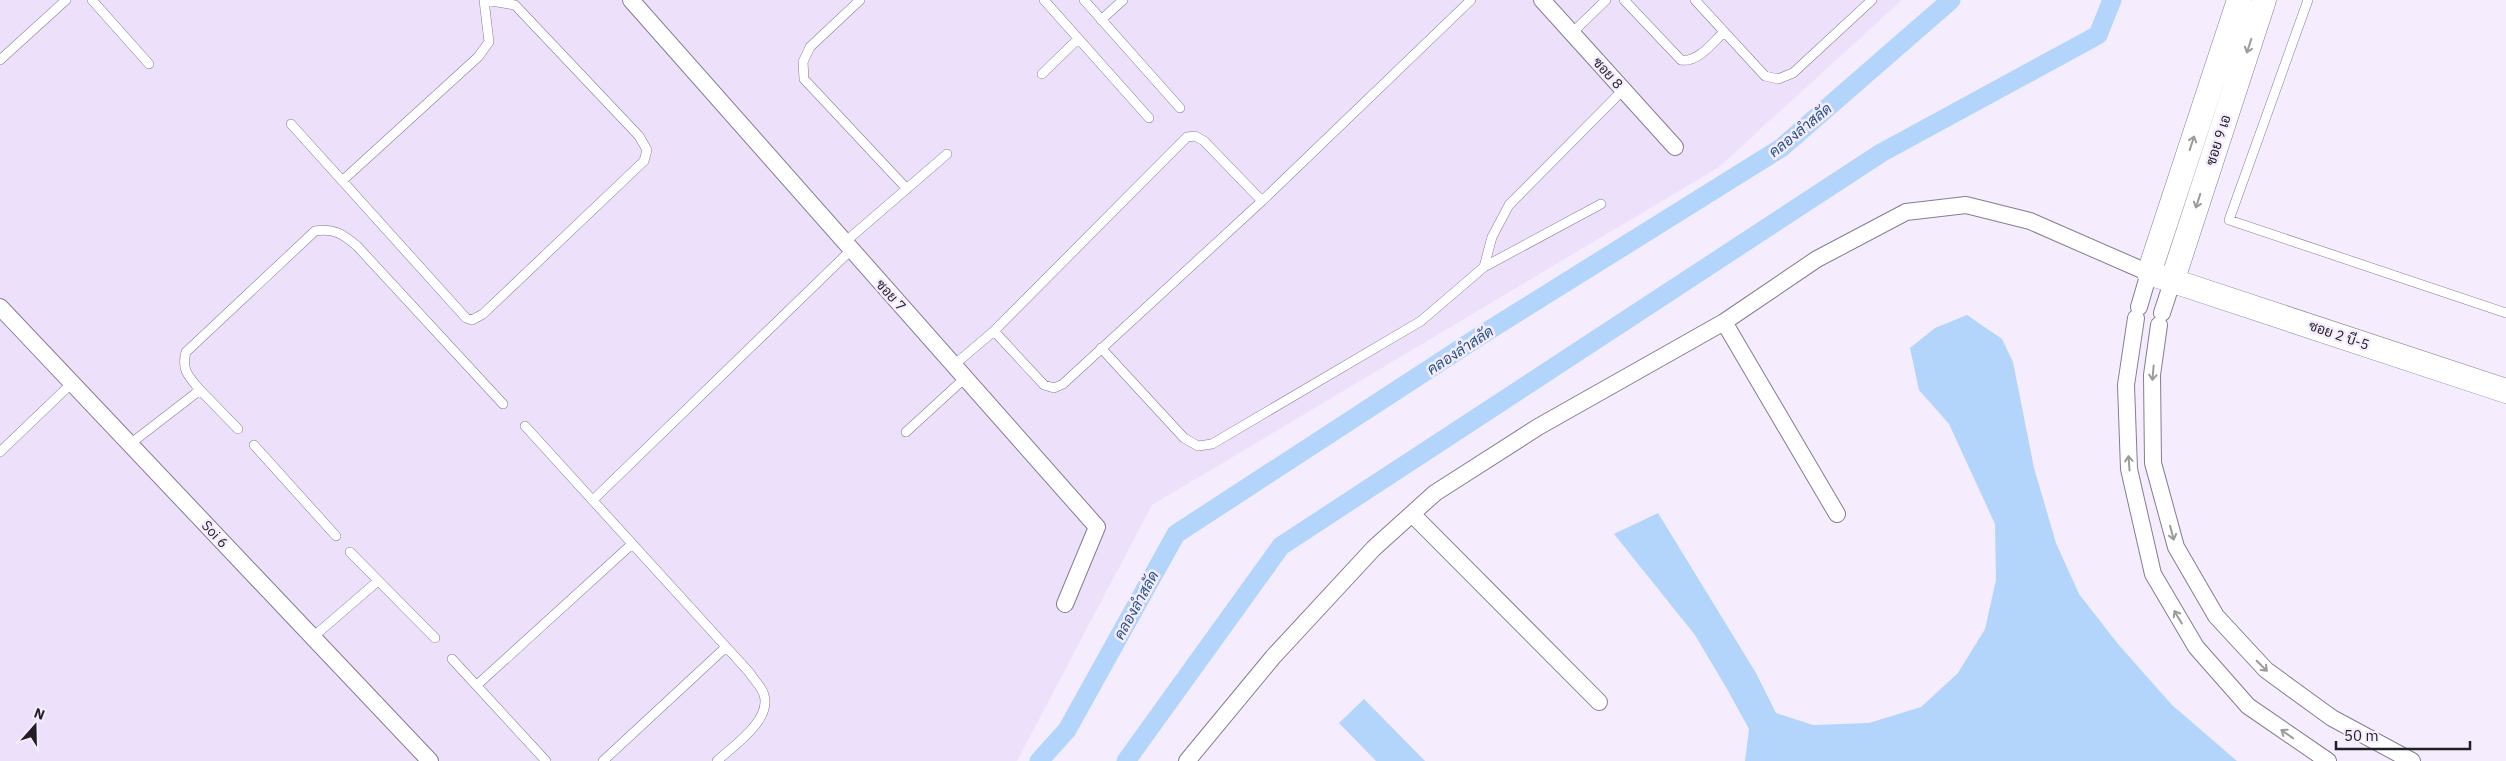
<svg xmlns="http://www.w3.org/2000/svg" width="2506" height="761" viewBox="0 0 2506 761" font-family="'IBM Plex Sans',Sarabun,sans-serif">
  <rect width="100%" height="100%" fill="#f5edfe"/>
  <path fill="#ede0fb" d="M 0,0 L 1902,0 L 1719,167 L 1152,505 L 1017,761 L 0,761 Z"/>
  <path fill="#b3d4fb" d="M 1967,315 L 2002,339 L 2013,362 L 2034,468 L 2056,543 L 2079,594 L 2118,644 L 2172,705 L 2237,761 L 1745,761 L 1749,729 L 1727,689 L 1695,635 L 1614,534 L 1658,513 L 1756,673 L 1776,713 L 1813,725 L 1869,723 L 1921,707 L 1958,673 L 1985,629 L 1996,580 L 1995,524 L 1949,424 L 1919,390 L 1910,348 L 1935,328 Z
    M 1364,699 L 1425,761 L 1376,761 L 1339,723 Z"/>
  <g fill="none" stroke-linecap="round" stroke-linejoin="round">
    <path stroke="#b3d4fb" stroke-width="19" d="M 1039,761 L 1067,730 L 1176,534 L 1483,334 L 1781,148 L 1951,0
      M 1126,761 L 1281,546 L 1881,153 L 2098,35 L 2112,0"/>
    <defs>
      <path id="lane" d="M 92,0 L 149,64
        M 860,0 L 810,47 L 803,62 L 804,79 L 907,189
        M 1044,0 L 1149,118
        M 1084,0 L 1180,108
        M 1624,0 L 1681,60 C 1698,63 1713,42 1724,32
        M 1695,0 L 1765,76 L 1778,79 L 1793,73 L 1872,0
        M 2308,0 L 2229,220 L 2506,313
        M 1101,20 L 1123,0
        M 1572,33 L 1606,0
        M 0,60 L 66,0
        M 1042,74 L 1078,39
        M 291,124 L 466,318 L 472,320 L 483,314 L 644,161 L 647,150 L 639,136 L 515,5 L 485,0
        M 342,181 L 478,57 L 489,42 L 484,0
        M 845,242 L 947,154
        M 1484,267 L 1601,204
        M 994,331 L 1044,385 L 1054,388 L 1063,384 L 1262,201 L 1471,0
        M 1101,348 L 1184,438 L 1198,446 L 1212,444 L 1421,321 L 1484,267 L 1492,237 L 1509,205 L 1623,90
        M 954,365 L 994,331 L 1187,137 L 1195,136 L 1204,141 L 1262,201
        M 200,390 C 189,377 181,370 186,352 L 315,231 C 334,228 343,234 357,246 L 503,404
        M 525,426 L 749,672 C 753,679 762,687 764,695 C 772,720 733,746 717,761
        M 906,432 L 965,378
        M 130,444 L 200,390 L 238,429
        M 254,445 L 336,536
        M 0,452 L 72,383
        M 593,500 L 851,250
        M 350,552 L 435,638
        M 313,637 L 378,581
        M 452,659 L 546,761
        M 477,685 L 632,544
        M 603,761 L 726,647"/>
      <path id="street" d="M 631,0 L 1097,527 L 1065,604
        M 1542,0 L 1675,147
        M 0,307 L 430,761
        M 2162,313 L 2173,279
        M 2136,318 L 2126,385 L 2129,469 L 2153,574 L 2196,647 L 2248,706 L 2328,761
        M 1724,322 L 1837,514
        M 2159,325 L 2152,375 L 2153,463 L 2176,547 L 2216,616 L 2266,670 L 2332,718 L 2412,761
        M 1412,514 L 1599,702
        M 1187,761 L 1273,657 L 1374,548 L 1435,493 L 1538,427 L 1724,322 L 1817,259 L 1906,212 L 1966,205 L 2030,221 L 2149,273 L 2139,307"/>
      <path id="secondary" d="M 2239,0 L 2149,273 L 2506,391
        M 2173,279 L 2264,0"/>
    </defs>
    <use href="#lane" stroke="#867d8f" stroke-width="10"/>
    <use href="#street" stroke="#867d8f" stroke-width="18"/>
    <use href="#secondary" stroke="#867d8f" stroke-width="25"/>
    <use href="#lane" stroke="#fff" stroke-width="9"/>
    <use href="#street" stroke="#fff" stroke-width="16"/>
    <use href="#secondary" stroke="#fff" stroke-width="24"/>
  </g>
  <defs><path id="oneway-shaft" d="M-6 0H5M1.5-3L5.5 0L1.5 3" fill="none" stroke-width="1.6" stroke-linecap="round" stroke-linejoin="round" transform="scale(1.25)"/></defs>
  <g stroke="#9c9a9d">
    <use href="#oneway-shaft" transform="translate(2249 46) rotate(108)"/>
    <use href="#oneway-shaft" transform="translate(2192 143) rotate(-72)"/>
    <use href="#oneway-shaft" transform="translate(2198 201) rotate(108)"/>
    <use href="#oneway-shaft" transform="translate(2153 373) rotate(95)"/>
    <use href="#oneway-shaft" transform="translate(2129 463) rotate(-94)"/>
    <use href="#oneway-shaft" transform="translate(2172 533) rotate(75)"/>
    <use href="#oneway-shaft" transform="translate(2178 617) rotate(-121)"/>
    <use href="#oneway-shaft" transform="translate(2262 666) rotate(45)"/>
    <use href="#oneway-shaft" transform="translate(2287 734) rotate(-145)"/>
  </g>
  <g text-anchor="middle" dominant-baseline="central" stroke-width="5" stroke-linejoin="round" paint-order="stroke">
    <g font-size="14" fill="#221e25" stroke="#f5edfe">
      <text transform="translate(1608 73) rotate(48)">ซอย 8</text>
      <text transform="translate(2218 140) rotate(-72)">ซอย 9 เอ</text>
      <text transform="translate(891 295) rotate(48)">ซอย 7</text>
      <text transform="translate(2339 335) rotate(19)">ซอย 2 บี-5</text>
      <text transform="translate(215 534) rotate(47)">Soi 6</text>
    </g>
    <g font-size="15" font-style="italic" fill="#275384" stroke="#f5edfe">
      <text transform="translate(1800 130) rotate(-39)">คลองลำสลัด</text>
      <text transform="translate(1460 350) rotate(-33)">คลองลำสลัด</text>
      <text transform="translate(1136 605) rotate(-61)">คลองลำสลัด</text>
    </g>
  </g>
  <g transform="translate(35 726) rotate(20)" stroke="#f5edfe" stroke-width="4" paint-order="stroke">
  <path d="M0-4L9 19L0 12L-9 19Z" fill="#221e25"/>
  <text y="-8" font-size="14" font-weight="bold" text-anchor="middle" fill="#221e25">N</text>
  </g>
  <path d="M2336 741v8h134v-8" fill="none" stroke="#221e25" stroke-width="2.5"/>
  <text x="2344" y="741" font-size="15" fill="#221e25" stroke="#f5edfe" stroke-width="4" paint-order="stroke">50 m</text>
</svg>
